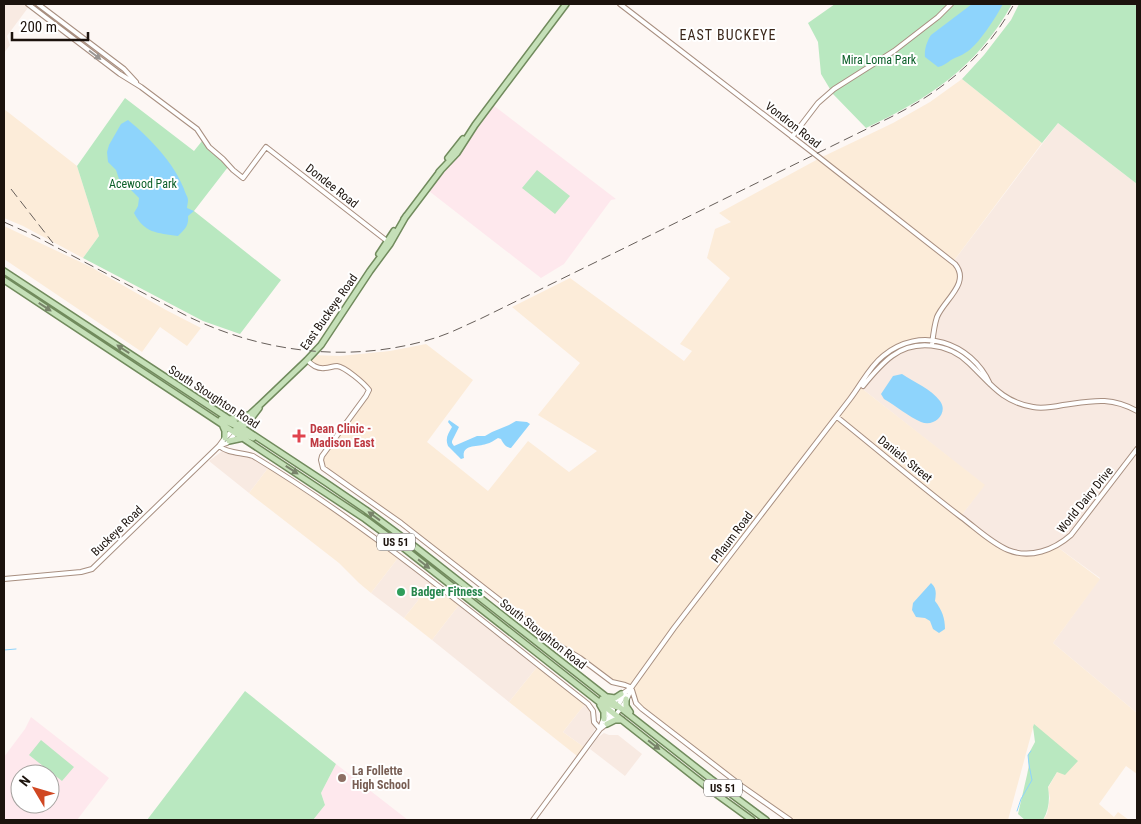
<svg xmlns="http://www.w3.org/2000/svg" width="1141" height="824" viewBox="0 0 1141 824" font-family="'Roboto Condensed',sans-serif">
  <rect width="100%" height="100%" fill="#fdf7f4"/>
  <path fill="#f8eae2" d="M 4,4 L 28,4 L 30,5 L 7,36 L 10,45 L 4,53 Z
    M 1058,123 L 1137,184 L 1137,713 L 1053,643 L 1100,578 L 1056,546 L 1042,552 L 1016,552 L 997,544 L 961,516 L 984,485 L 860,387 L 882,360 L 887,355 L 905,346 L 933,336 L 953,262 Z
    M 223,451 L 228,453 L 244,454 L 249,456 L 268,468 L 249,493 L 209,461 L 221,452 Z
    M 398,558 L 431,584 L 404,618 L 371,593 Z
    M 459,605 L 537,667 L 509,702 L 432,640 Z
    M 585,704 L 590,709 L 592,712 L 592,722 L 595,729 L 584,747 L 563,732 Z
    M 604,733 L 609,735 L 618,735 L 642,754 L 625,776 L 590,749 L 597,738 Z"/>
  <path fill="#fcecd9" d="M 962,79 L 1042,143 L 953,262 L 960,279 L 938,316 L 932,342 L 924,342 L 913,343 L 895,350 L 882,360 L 860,387 L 985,485 L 961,516 L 997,544 L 1008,550 L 1032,553 L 1056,546 L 1100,579 L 1053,643 L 1137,713 L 1137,774 L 1126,766 L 1099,804 L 1114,817 L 1118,812 L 1129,820 L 1043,820 L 1047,814 L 1050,798 L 1048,788 L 1057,772 L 1034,724 L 1008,820 L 791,820 L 778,812 L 639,706 L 631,688 L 616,684 L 555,643 L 401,523 L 326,470 L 321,460 L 369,390 L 342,367 L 323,369 L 307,360 L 311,355 L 340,356 L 390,351 L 426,344 L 473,380 L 427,442 L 488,491 L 528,441 L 569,472 L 597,451 L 538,415 L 580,363 L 512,307 L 570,278 L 684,361 L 692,351 L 680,344 L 730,278 L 707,258 L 715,229 L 731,222 L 719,213 L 820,158 L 893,123 L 930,102 Z
    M 4,109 L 77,166 L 99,236 L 83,258 L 23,226 L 4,218 Z
    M 4,226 L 91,267 L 166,310 L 201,328 L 187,346 L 160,327 L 142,352 L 4,259 Z
    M 268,468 L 345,519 L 398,558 L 371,593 L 359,583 L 339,563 L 249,493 Z
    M 431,584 L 459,605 L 432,640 L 404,618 Z
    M 537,667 L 585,704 L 563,732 L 584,747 L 577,756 L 509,702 Z"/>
  <path fill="#fee8ed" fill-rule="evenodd" d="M 493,105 L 616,199 L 611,200 L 564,264 L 541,278 L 429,191 Z
    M 31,717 L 109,778 L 77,820 L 4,820 L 4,757 L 25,729 ZM 20,774 L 50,774 L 50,804 L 20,804 Z
    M 336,764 L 408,820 L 313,820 L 325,805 L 321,793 Z"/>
  <path fill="#b9e8c0" d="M 835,4 L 875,4 L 878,5 L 880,4 L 1012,4 C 977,67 930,98 866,128 L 833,94 L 821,74 L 818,42 L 808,23 Z
    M 1019,4 L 1137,4 L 1137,184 L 1058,123 L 1042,143 L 962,79 L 984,55 L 1011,20 Z
    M 125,98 L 194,151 L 202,141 C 209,151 220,158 228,167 L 194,211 L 281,280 L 240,334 L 203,321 L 83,258 L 99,236 L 77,166 Z
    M 537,170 L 570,196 L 555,214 L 522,188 Z
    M 245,691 L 336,764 L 321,793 L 325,805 L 313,820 L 147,820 Z
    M 1034,724 L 1078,761 L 1065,775 L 1057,772 L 1048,787 C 1050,799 1049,810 1043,820 L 1025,820 L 1018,814 L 1027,775 L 1029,765 L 1028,755 L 1035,742 L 1033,727 Z
    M 41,740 L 74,767 L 62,781 L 29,755 Z"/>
  <path fill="#8ed4fc" d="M 972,4 L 1003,4 C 996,17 978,46 965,53 C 961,56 956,57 951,60 C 947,63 943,66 938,67 L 925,57 C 924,50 927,41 931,35 Z
    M 128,120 C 150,138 174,163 184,189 C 185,193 188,197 188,200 C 188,203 187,206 187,208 L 194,211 L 188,216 C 189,226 185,229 178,236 C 157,233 144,233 134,213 L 138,206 L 139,198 L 131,190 L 126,189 L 120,182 L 116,170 L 108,162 L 107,152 L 109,145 L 121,124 Z
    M 902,374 C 914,382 931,389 940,401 C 949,413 934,428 921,422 C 909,417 896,406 884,399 L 881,394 L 893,376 Z
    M 449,420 L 459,427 L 452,441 L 452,443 L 454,446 L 477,436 L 485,436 L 492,432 L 509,425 L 516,421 L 527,422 L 530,424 L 511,448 C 505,447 503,443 501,439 L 498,438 C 494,440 491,443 486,444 C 478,447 461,444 464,458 L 461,459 L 448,446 C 445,438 448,434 452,427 L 448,422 Z
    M 931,583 C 937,588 936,594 935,601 C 942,610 945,618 945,629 L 939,633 L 933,629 L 930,621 L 925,618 L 916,617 L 912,610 L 913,603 Z"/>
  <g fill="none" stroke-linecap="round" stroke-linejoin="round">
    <path stroke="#8ed4fc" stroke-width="1" d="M 4,650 L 16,649
      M 1017,811 L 1021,799 L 1032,780 L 1029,765 L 1028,755 L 1031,751"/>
    <defs>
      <path id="minor" d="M 28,4 L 120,74 L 141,87 L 197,129 L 209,147 L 223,159 L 233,170 L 243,178 L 266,147 L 387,241
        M 38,4 L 124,69 L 136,82
        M 620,4 L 816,155 L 955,264 C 971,283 944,300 937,317 C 934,326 933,336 932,345
        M 792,137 L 818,103 L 834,89 L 894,51 L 938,17 L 951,4
        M 307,360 C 312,365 317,369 325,368 C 329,368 333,366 337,366 C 345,367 364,383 369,390 L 366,396 L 322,456 L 321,460 L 323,468 L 401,523 L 555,643 L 580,658 L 612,682 L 625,685 L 630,687 L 632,690 L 636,703 L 642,709 L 743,787 L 790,820
        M 863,386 C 872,375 881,364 892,356 C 915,339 948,343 969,363 C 990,383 1002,402 1033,407 C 1043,409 1053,407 1063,405 C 1092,401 1110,396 1137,411
        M 837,417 C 878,450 919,485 961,517 C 976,528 991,543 1008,550 C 1030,559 1054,550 1071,535 L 1137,449
        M 219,446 C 229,454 242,452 253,456 C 372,528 479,619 588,704 L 593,711 L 594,722 L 600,729
        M 219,446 L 227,443 L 236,433
        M 4,579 L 81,572 L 92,569 L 219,446 L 224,439 L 232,431
        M 617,707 L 625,694
        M 606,723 L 613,710
        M 600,729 C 612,721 629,701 631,688 L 674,628 L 850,399 C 861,385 869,367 883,356 C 920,325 971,342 990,384
        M 533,820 L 600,729 C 604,713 617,696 631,688"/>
      <path id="major" d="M 448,158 L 463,139
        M 439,172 L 457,153 L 475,125 L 566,4
        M 404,219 L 441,170
        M 379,254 L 394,231
        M 4,271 L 325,482 L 366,510 L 409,542 L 711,779 L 766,820
        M 4,280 L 365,519 L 396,542 L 712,791 L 752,820
        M 221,419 L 238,427
        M 229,419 L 238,418 L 247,415
        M 222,424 L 225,431 L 225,438
        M 236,427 L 261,404 L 307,360 L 321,345 L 370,271 L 390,244 L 406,216
        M 240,429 L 250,420 L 259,408
        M 235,430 L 253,438
        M 229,441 L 243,438
        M 608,697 L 615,698 L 621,694
        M 602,699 L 611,705 L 618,707
        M 626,699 L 626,706 L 630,712
        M 600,705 L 604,712 L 604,719
        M 607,724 L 615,720 L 622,720"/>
    </defs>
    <use href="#minor" stroke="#a88f80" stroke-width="6"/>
    <use href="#major" stroke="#718b5d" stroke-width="8"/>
    <use href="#minor" stroke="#fff" stroke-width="4"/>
    <use href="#major" stroke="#c5e0b8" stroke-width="5"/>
    <path stroke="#675f5a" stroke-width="1" stroke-dasharray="10 5" stroke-linecap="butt" d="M 11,189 L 53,243
      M 4,222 L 35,236 L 187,316 C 265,354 355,364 438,337 C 453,332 466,325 480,319 L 889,118 C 943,91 985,57 1014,4"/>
  </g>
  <defs><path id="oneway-solid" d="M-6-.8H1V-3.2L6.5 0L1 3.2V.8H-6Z" transform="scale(1.25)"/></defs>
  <use fill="#999592" href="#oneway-solid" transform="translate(95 55) rotate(37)"/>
  <g fill="#79846b">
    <use href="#oneway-solid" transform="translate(45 307) rotate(33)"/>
    <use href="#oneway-solid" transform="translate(123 349) rotate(-147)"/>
    <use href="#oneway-solid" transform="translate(292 470) rotate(33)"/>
    <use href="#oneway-solid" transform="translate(374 516) rotate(-144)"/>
    <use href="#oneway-solid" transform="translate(424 564) rotate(38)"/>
    <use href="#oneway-solid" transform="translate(654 745) rotate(38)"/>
  </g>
  <path fill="#e0444e" stroke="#fff" stroke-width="2" d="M296.5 428.5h5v5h5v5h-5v5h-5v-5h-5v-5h5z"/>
  <circle fill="#2e9e5b" stroke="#fff" stroke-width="2" cx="401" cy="592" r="5"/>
  <circle fill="#8d6e63" stroke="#fff" stroke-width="2" cx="342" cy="778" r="5"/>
  <g text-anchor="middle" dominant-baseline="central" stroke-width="4" stroke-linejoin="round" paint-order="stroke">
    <g fill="#fff" stroke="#605a56" stroke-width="1">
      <rect x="377" y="533.5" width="38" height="17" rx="4"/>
      <rect x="704" y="779.5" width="38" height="17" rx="4"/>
    </g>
    <g font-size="11" font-weight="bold" fill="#1c130d">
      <text x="396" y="542">US 51</text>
      <text x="723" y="788">US 51</text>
    </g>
    <g font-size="12" fill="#0d612b" stroke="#fff">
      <text x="879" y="60">Mira Loma Park</text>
      <text x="143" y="184">Acewood Park</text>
    </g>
    <g font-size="12" fill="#1c130d" stroke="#fff">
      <text transform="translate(793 125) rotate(38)">Vondron Road</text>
      <text transform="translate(332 186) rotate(38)">Dondee Road</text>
      <text transform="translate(329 312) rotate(-55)">East Buckeye Road</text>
      <text transform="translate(214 397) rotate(33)">South Stoughton Road</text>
      <text transform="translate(905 459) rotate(39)">Daniels Street</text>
      <text transform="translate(1085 500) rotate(-51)">World Dairy Drive</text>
      <text transform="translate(117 531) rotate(-44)">Buckeye Road</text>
      <text transform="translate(732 537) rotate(-53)">Pflaum Road</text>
      <text transform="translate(543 634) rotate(38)">South Stoughton Road</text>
    </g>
    <g font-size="12" font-weight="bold" fill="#be3a42" stroke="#fff" text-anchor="start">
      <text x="310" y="429">Dean Clinic -<tspan x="310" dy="14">Madison East</tspan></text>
    </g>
    <g font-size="12" font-weight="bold" fill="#27864d" stroke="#fff" text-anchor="start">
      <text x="411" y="592">Badger Fitness</text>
    </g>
    <g font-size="12" font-weight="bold" fill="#785e54" stroke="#fff" text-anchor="start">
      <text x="352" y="771">La Follette<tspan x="352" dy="14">High School</tspan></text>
    </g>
    <g font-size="14" letter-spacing="1" fill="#3b271a" stroke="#fff">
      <text x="728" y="35">EAST BUCKEYE</text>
    </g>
  </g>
  <rect width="1141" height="824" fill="none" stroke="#1c130d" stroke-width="10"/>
  <g transform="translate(35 789) rotate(308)"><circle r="24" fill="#ffffff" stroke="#a4a19e"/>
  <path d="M0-4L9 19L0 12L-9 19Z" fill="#d04722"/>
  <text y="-8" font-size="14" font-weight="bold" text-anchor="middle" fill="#1c130d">N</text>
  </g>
  <path d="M12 32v8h76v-8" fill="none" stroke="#1c130d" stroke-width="2.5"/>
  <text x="20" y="32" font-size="15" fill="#1c130d" stroke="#ffffff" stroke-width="4" paint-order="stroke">200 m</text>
</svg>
